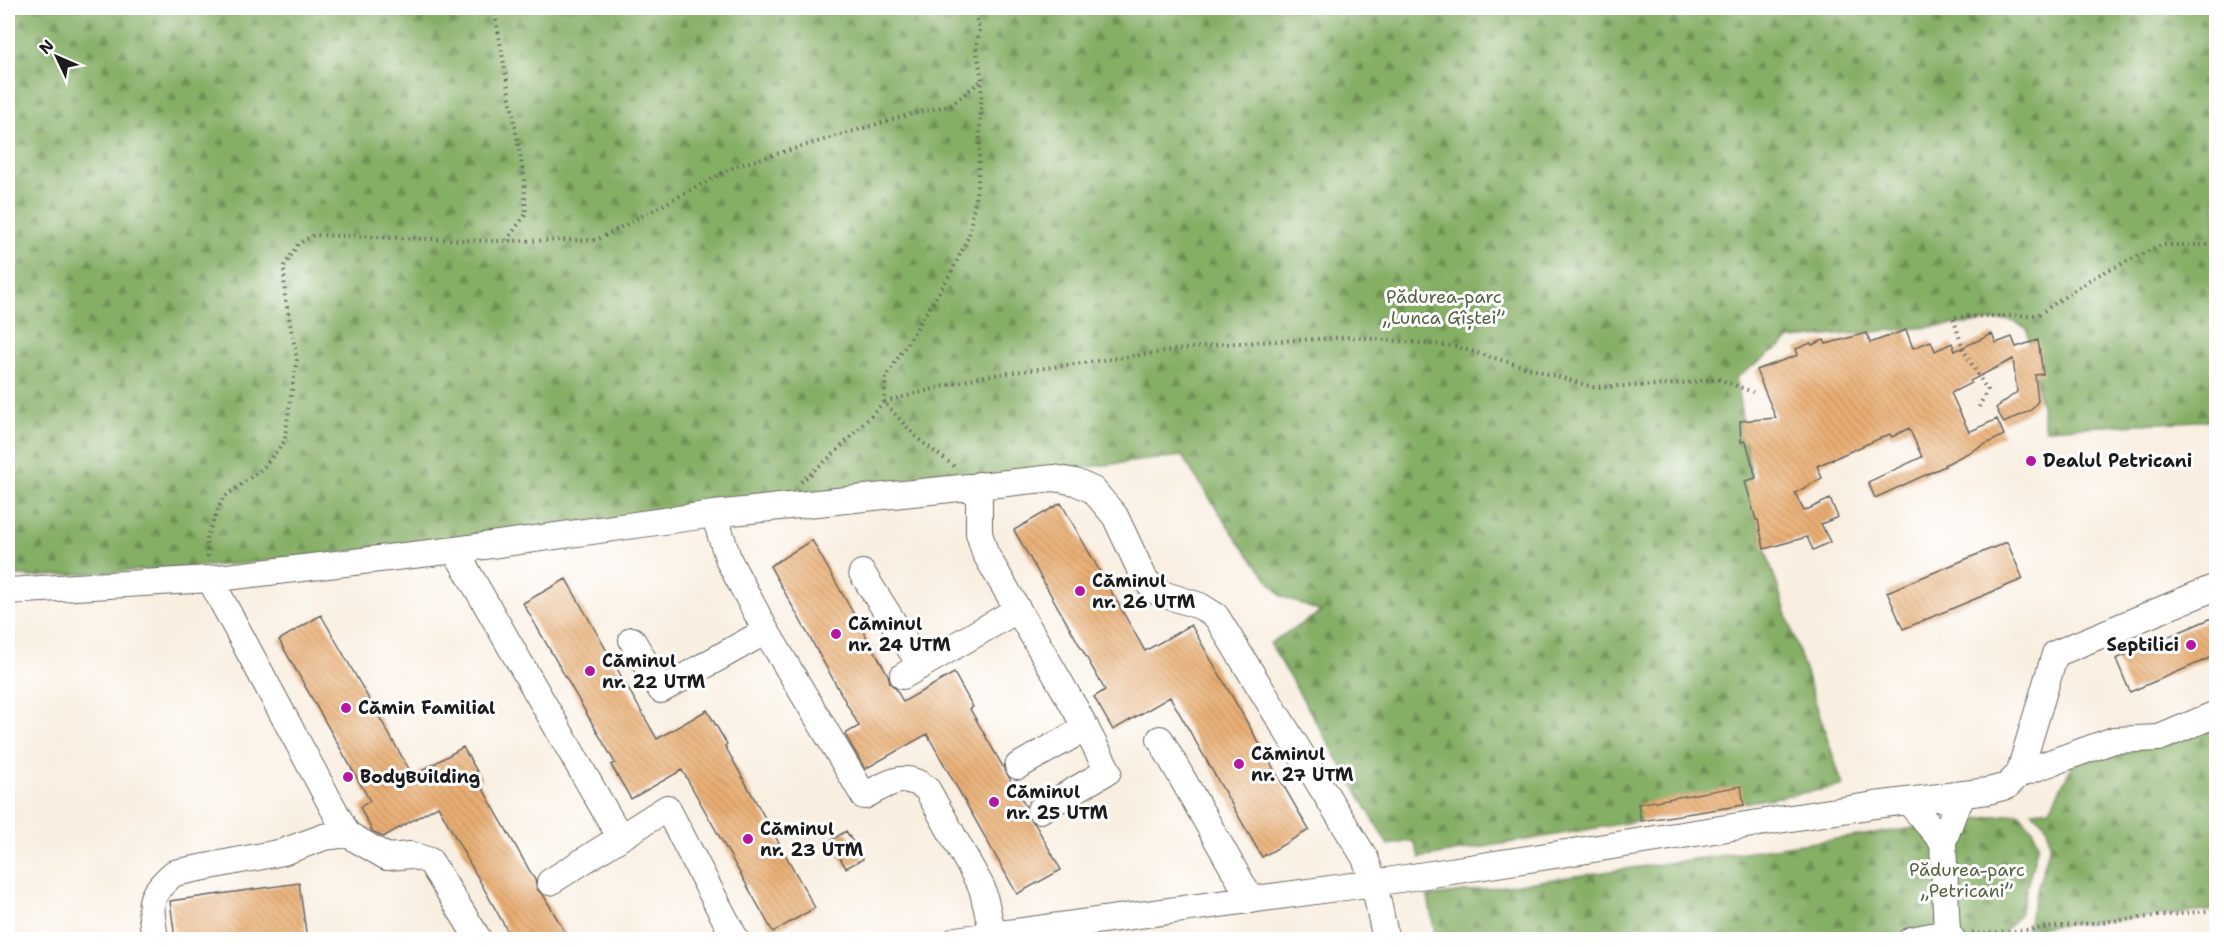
<svg xmlns="http://www.w3.org/2000/svg" width="2224" height="947" viewBox="0 0 2224 947" font-family="'Shantell Sans',sans-serif">
  <defs>
    <pattern id="forest-firs" width="22" height="20" patternUnits="userSpaceOnUse" patternTransform="scale(1.5)"><rect width="22" height="20" fill="#86af66"/><path d="M5 1l3.5 6h-7zM16 11l3.5 6h-7z" fill="#6d8e53"/></pattern>
    <pattern id="building-back-hatch" width="6" height="6" patternUnits="userSpaceOnUse" patternTransform="scale(1.5)"><rect width="6" height="6" fill="#e8ad72"/><path d="M-1 5l2 2M0 0l6 6M5-1l2 2" fill="none" stroke="#c69462"/></pattern>
  </defs>
  <rect width="100%" height="100%" fill="#fff"/>
  <filter id="ink" filterUnits="userSpaceOnUse"><feTurbulence type="fractalNoise" baseFrequency=".0167" numOctaves="2"/><feDisplacementMap in="SourceGraphic" scale="12" xChannelSelector="R" yChannelSelector="G"/><feConvolveMatrix kernelMatrix="1 2 1 2 8 2 1 2 1" color-interpolation-filters="sRGB"/></filter>
  <filter id="wash" filterUnits="userSpaceOnUse"><feTurbulence type="fractalNoise" baseFrequency=".008" numOctaves="4" result="noise"/><feDisplacementMap in="SourceGraphic" scale="24" xChannelSelector="R" yChannelSelector="G"/><feGaussianBlur stdDeviation="1.35" result="paint"/><feColorMatrix in="noise" values="0 0 0 0 0 0 0 0 0 0 0 0 0 0 0 0 0 1.4 0 .05"/><feComposite in="paint" operator="in"/></filter>
  <g filter="url(#wash)">
    <rect width="100%" height="100%" fill="#f9efe1"/>
    <path fill="url(#forest-firs)" stroke="#516641" stroke-width="1.5" d="M 8,8 L 2216,8 L 2216,420 L 2045,429 L 2027,328 L 2009,320 L 1791,339 L 1736,378 L 1760,533 L 1843,786 L 1420,858 L 1413,841 L 1388,845 L 1270,643 L 1321,612 L 1281,596 L 1238,541 L 1182,456 L 239,564 L 32,577 L 8,575 Z
      M 2216,718 L 2216,910 L 2026,929 L 2050,845 L 2047,826 L 2032,811 L 2050,809 L 2073,764 L 2150,746 Z
      M 2019,813 L 2034,831 L 2038,844 L 2020,914 L 2001,936 L 1995,939 L 1436,939 L 1428,897 Z"/>
    <g id="blocks">
      <path fill="url(#building-back-hatch)" d="M 1906,330 L 1913,348 L 1931,341 L 1935,351 L 1952,343 L 1955,351 L 1992,334 L 1996,343 L 2012,337 L 2016,347 L 2038,340 L 2043,374 L 2035,375 L 2038,401 L 2031,410 L 2004,423 L 1996,408 L 2017,392 L 2013,359 L 1970,381 L 1971,383 L 1951,393 L 1969,432 L 1997,419 L 2004,435 L 1944,465 L 1945,466 L 1875,498 L 1868,482 L 1922,457 L 1909,428 L 1892,437 L 1890,434 L 1817,466 L 1822,478 L 1795,493 L 1804,511 L 1830,499 L 1838,517 L 1821,524 L 1830,542 L 1813,550 L 1807,537 L 1764,549 L 1758,520 L 1756,520 L 1745,481 L 1756,478 L 1746,441 L 1741,442 L 1740,421 L 1776,418 L 1756,370 L 1798,355 L 1796,349 L 1811,343 L 1812,345 L 1824,340 L 1826,344 L 1867,333 L 1870,343 Z
        M 1061,503 L 1145,651 L 1191,625 L 1309,830 L 1262,857 L 1170,697 L 1113,730 L 1094,697 L 1105,690 L 1014,530 Z
        M 812,540 L 888,675 L 890,683 L 896,689 L 903,702 L 954,673 L 973,707 L 970,709 L 1026,807 L 1027,817 L 1035,824 L 1061,870 L 1017,894 L 927,734 L 865,769 L 845,734 L 859,726 L 770,566 Z
        M 2007,542 L 2023,579 L 1903,629 L 1887,592 Z
        M 566,579 L 657,739 L 707,710 L 727,744 L 725,746 L 815,908 L 773,932 L 682,770 L 631,799 L 611,765 L 615,763 L 523,603 Z
        M 321,615 L 413,776 L 463,747 L 482,780 L 479,782 L 535,880 L 537,889 L 544,896 L 569,939 L 512,939 L 438,806 L 383,837 L 372,831 L 360,807 L 370,801 L 279,640 Z
        M 2217,616 L 2217,655 L 2130,692 L 2116,659 Z
        M 1741,786 L 1744,805 L 1641,821 L 1638,804 Z
        M 846,831 L 863,859 L 846,868 L 830,841 Z
        M 299,883 L 307,939 L 175,939 L 170,901 Z"/>
    </g>
  </g>
  <g filter="url(#ink)">
    <use href="#blocks" fill-opacity="0" stroke="#696661" stroke-width="1.5"/>
    <g fill="none" stroke-linecap="round" stroke-linejoin="round">
      <defs>
        <path id="minor" d="M 979,485 L 979,533 L 985,553 L 1076,710 L 1108,771 L 1040,810
          M 714,514 L 729,561 L 766,631 L 864,796 C 887,784 904,770 927,789 L 982,888 L 993,934
          M 455,550 L 620,837
          M 862,573 L 921,666
          M 210,579 L 347,834 L 387,857 L 411,855 L 430,861 L 479,940
          M 8,591 L 210,579 L 455,550 L 714,514 L 1054,478 L 1075,482 L 1093,490 L 1115,516 L 1145,580 L 1159,593 L 1200,606 L 1216,616 L 1365,858 L 1374,883 L 1386,940
          M 632,640 L 661,690 L 766,631
          M 903,676 L 1017,610
          M 1160,739 L 1251,900
          M 1018,766 L 1086,728
          M 2019,774 L 2055,654 L 2216,587
          M 1908,801 L 1943,842
          M 550,882 L 667,808 L 736,940
          M 155,940 C 151,904 144,899 174,873 L 283,852 L 324,837 L 347,834
          M 956,940 L 1374,883 L 1875,805 L 1988,791 L 2007,786 L 2019,774 L 2114,740 L 2159,738 L 2216,714
          M 1911,940 L 1947,933
          M 1953,940 L 1947,933 L 1943,842 L 1954,812 L 1964,794"/>
      </defs>
      <use href="#minor" stroke="#696661" stroke-width="28"/>
      <path stroke="#696661" stroke-width="4" stroke-dasharray="1.5 4.5" stroke-linecap="butt" d="M 494,8 L 524,177 L 526,214 L 507,240
        M 1979,407 L 1987,390 L 1963,349 L 1953,317 L 2038,315 L 2092,278 L 2161,245 L 2216,245
        M 954,466 L 918,439 L 884,402 L 979,377 L 1221,344 L 1353,337 L 1454,346 L 1593,387 L 1666,385 L 1718,379 L 1753,392
        M 801,482 L 838,450 L 884,402 L 886,377 L 950,275 L 969,236 L 978,181 L 982,80 L 976,46 L 980,30 L 973,8
        M 208,557 L 206,539 L 223,498 L 263,468 L 284,442 L 297,359 L 285,297 L 284,267 L 298,244 L 314,235 L 491,241 L 597,240 L 736,166 L 911,114 L 951,105 L 982,80
        M 1972,933 L 1987,934 L 2216,910"/>
      <use href="#minor" stroke="#fff" stroke-width="26"/>
    </g>
  </g>
  <g fill="#b5179e" stroke="#fff" stroke-width="2">
    <circle cx="2031" cy="461" r="6"/>
    <circle cx="1080" cy="591" r="6"/>
    <circle cx="836" cy="634" r="6"/>
    <circle cx="2191" cy="645" r="6"/>
    <circle cx="590" cy="671" r="6"/>
    <circle cx="346" cy="708" r="6"/>
    <circle cx="1239" cy="764" r="6"/>
    <circle cx="348" cy="777" r="6"/>
    <circle cx="994" cy="802" r="6"/>
    <circle cx="748" cy="839" r="6"/>
  </g>
  <g text-anchor="middle" dominant-baseline="central" stroke-width="6" stroke-linejoin="round" paint-order="stroke">
    <g font-size="18" fill="#546240" stroke="#fff">
      <text x="1444" y="297">Pădurea-parc<tspan x="1444" dy="21">„Lunca Gîștei”</tspan></text>
      <text x="1967" y="870">Pădurea-parc<tspan x="1967" dy="21">„Petricani”</tspan></text>
    </g>
    <g font-size="18" font-weight="bold" fill="#1c1c1c" stroke="#fff" text-anchor="start">
      <text x="2043" y="461">Dealul Petricani</text>
      <text x="1092" y="581">Căminul<tspan x="1092" dy="21">nr. 26 UTM</tspan></text>
      <text x="848" y="624">Căminul<tspan x="848" dy="21">nr. 24 UTM</tspan></text>
      <text x="2179" y="645" text-anchor="end">Septilici</text>
      <text x="602" y="661">Căminul<tspan x="602" dy="21">nr. 22 UTM</tspan></text>
      <text x="358" y="708">Cămin Familial</text>
      <text x="1251" y="754">Căminul<tspan x="1251" dy="21">nr. 27 UTM</tspan></text>
      <text x="360" y="777">BodyBuilding</text>
      <text x="1006" y="792">Căminul<tspan x="1006" dy="21">nr. 25 UTM</tspan></text>
      <text x="760" y="829">Căminul<tspan x="760" dy="21">nr. 23 UTM</tspan></text>
    </g>
  </g>
  <rect width="2224" height="947" fill="none" stroke="#fff" stroke-width="30"/>
  <g transform="translate(57 57) rotate(314)" stroke="#ffffff" stroke-width="4.5" paint-order="stroke">
  <path d="M0-4.5L10 22L0 15L-10 22Z" fill="#1c1c1c"/>
  <text y="-9" font-size="16" font-weight="bold" text-anchor="middle" fill="#1c1c1c">N</text>
  </g>
</svg>
